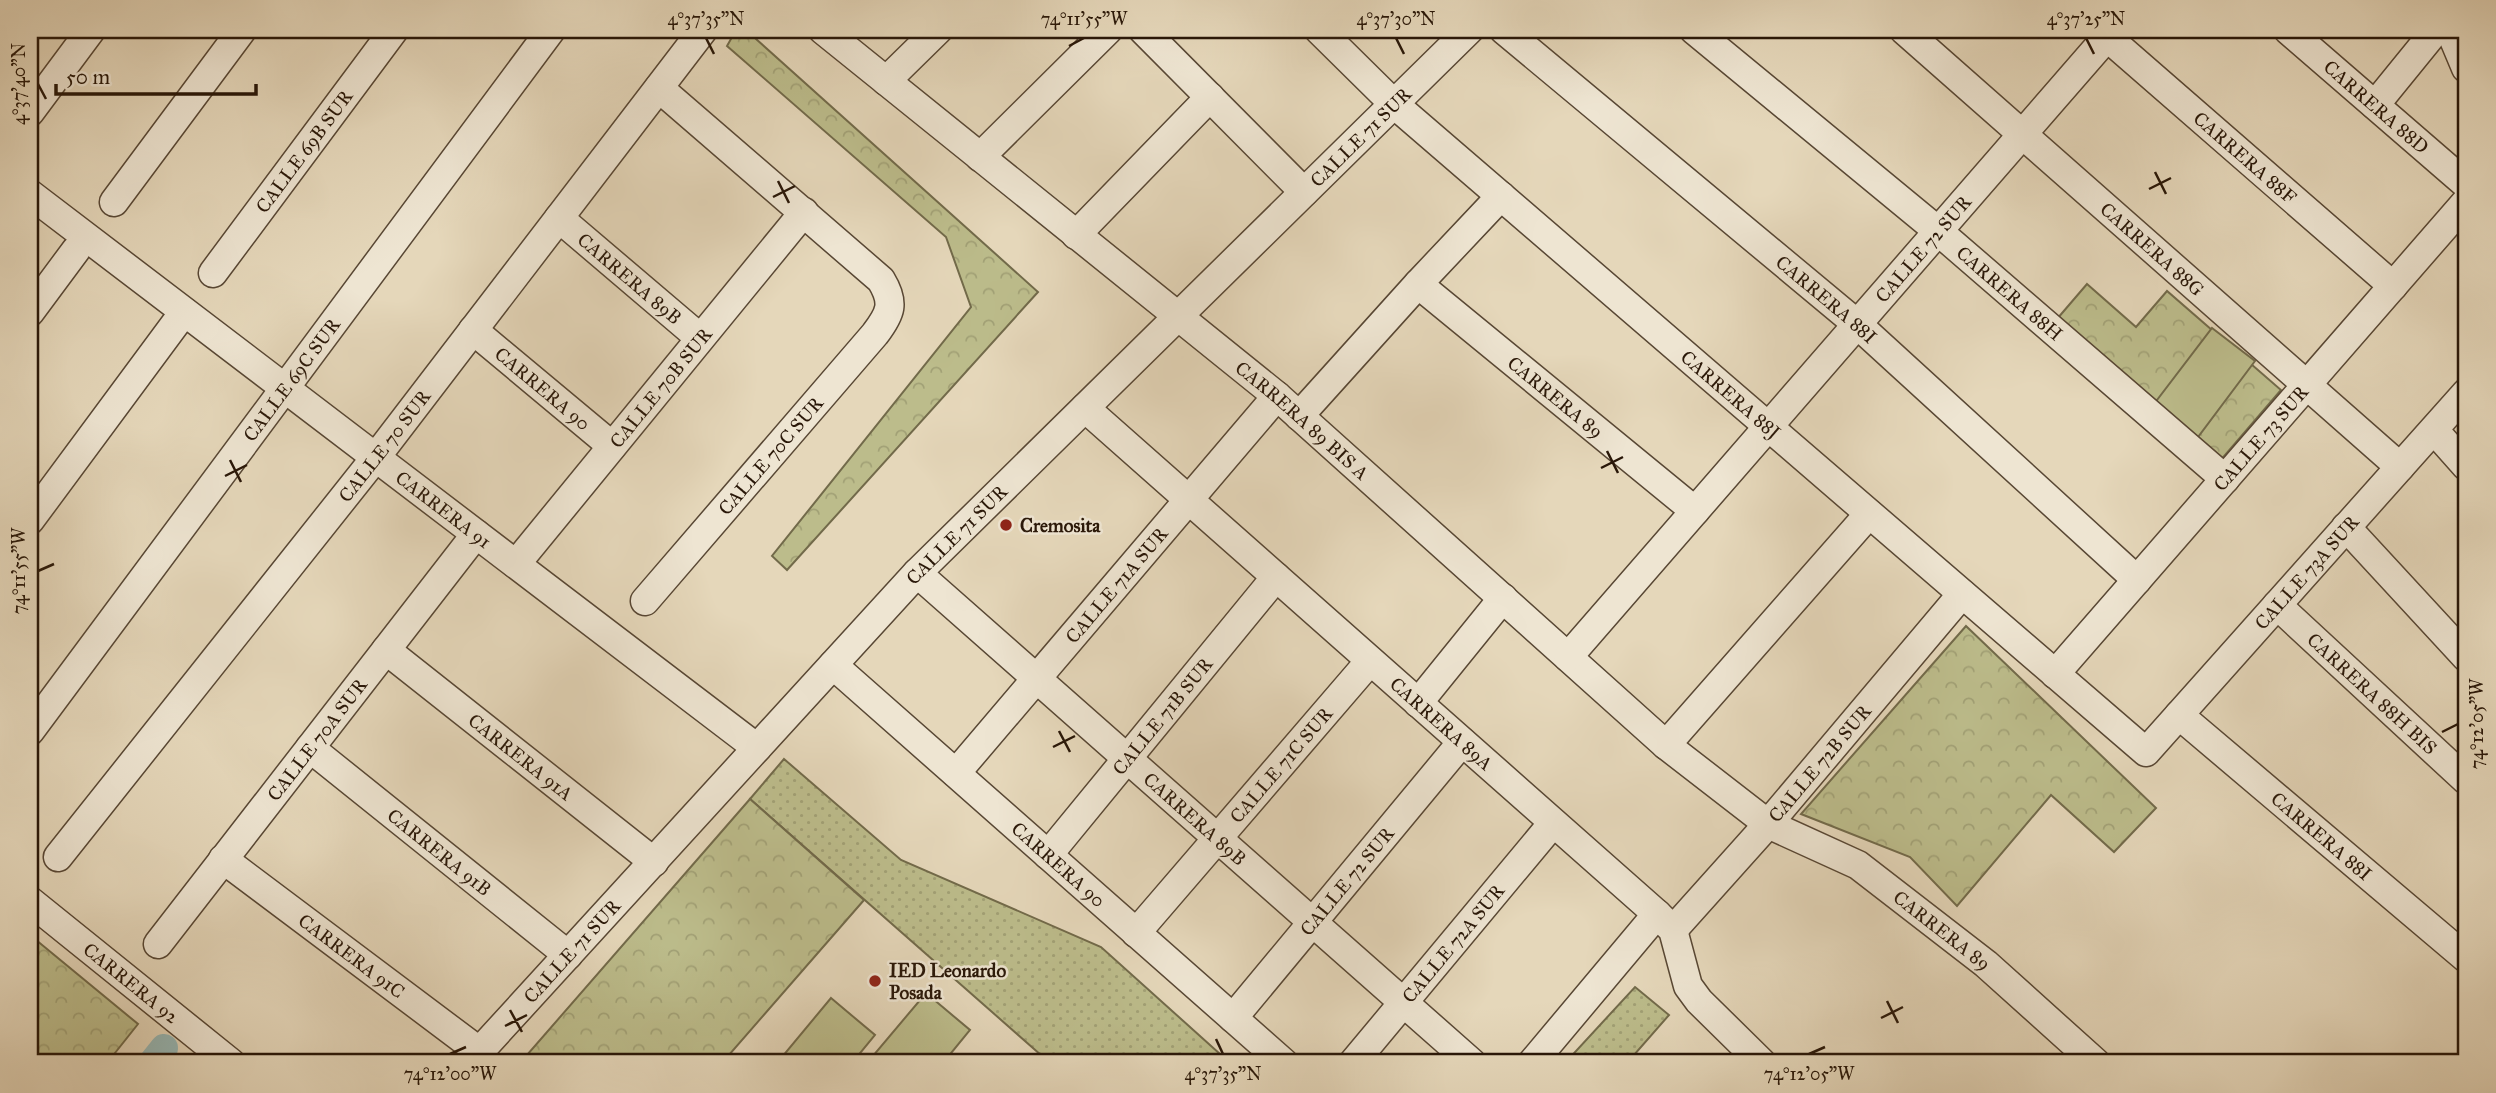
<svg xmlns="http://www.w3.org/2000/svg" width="2496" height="1093" viewBox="0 0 2496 1093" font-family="'IM FELL Great Primer',serif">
  <defs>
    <pattern id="grass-dots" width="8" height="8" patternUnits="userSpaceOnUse" patternTransform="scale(1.75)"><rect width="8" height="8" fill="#bcbc8b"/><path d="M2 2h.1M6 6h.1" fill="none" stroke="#a2a176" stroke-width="1.8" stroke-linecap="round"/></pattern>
    <pattern id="park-crowns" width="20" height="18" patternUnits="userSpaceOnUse" patternTransform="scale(1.75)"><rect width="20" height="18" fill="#bcbc8b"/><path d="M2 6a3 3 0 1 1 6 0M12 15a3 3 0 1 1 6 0" fill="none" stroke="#a2a176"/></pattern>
  </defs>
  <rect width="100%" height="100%" fill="#e5d7ba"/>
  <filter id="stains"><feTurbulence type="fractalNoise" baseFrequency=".00286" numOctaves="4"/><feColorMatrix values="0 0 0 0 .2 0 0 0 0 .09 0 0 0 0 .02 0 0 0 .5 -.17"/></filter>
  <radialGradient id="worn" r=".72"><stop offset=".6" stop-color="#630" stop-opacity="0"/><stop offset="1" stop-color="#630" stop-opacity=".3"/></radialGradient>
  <path fill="url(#grass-dots)" stroke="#726a4a" stroke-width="2" d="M 784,759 L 901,860 L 1101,947 L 1230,1063 L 1050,1063 L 750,799 Z
    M 1635,987 L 1669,1015 L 1627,1063 L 1565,1063 Z"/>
  <path fill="url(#park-crowns)" stroke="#726a4a" stroke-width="2" d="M 736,30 L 746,30 L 1038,292 L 787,570 L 772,556 L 971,307 L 946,237 L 727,46 Z
    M 2087,284 L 2136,327 L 2167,291 L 2281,390 L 2220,461 L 2057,319 Z
    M 1966,626 L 2156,808 L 2114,852 L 2051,795 L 1957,906 L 1910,857 L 1801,814 Z
    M 750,799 L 864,900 L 722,1063 L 520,1063 Z
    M 30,935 L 138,1024 L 107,1063 L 30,1063 Z"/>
  <path fill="#bcbc8b" stroke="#726a4a" stroke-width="2" d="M 2212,328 L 2255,361 L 2198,437 L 2154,404 Z
    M 926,993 L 970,1030 L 943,1063 L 867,1063 Z
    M 831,998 L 875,1035 L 852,1063 L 777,1063 Z"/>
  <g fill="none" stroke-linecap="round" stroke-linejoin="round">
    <path stroke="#97b8b6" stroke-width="28" d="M 152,1063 L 164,1048"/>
    <defs>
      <g id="minor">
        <path id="s1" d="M 823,30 L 1277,396 L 1666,745 L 1768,824 L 1858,865 L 1986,964 L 2096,1063"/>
        <path d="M 1143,30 L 1304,192"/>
        <path id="s2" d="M 1319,30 L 1394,104 L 2146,752 L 2466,393"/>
        <path id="s3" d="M 1504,30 L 1857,324 L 2137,580"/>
        <path id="s4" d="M 1694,30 L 1938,231 L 2225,479"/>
        <path id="s5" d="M 1904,30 L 2400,467"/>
        <path id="s6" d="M 2099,30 L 2393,286"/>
        <path id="s7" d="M 2288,30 L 2466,184"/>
        <path d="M 2450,30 L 2466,68"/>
        <path d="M 886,81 L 938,30"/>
        <path d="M 2375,105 L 2436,30"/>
        <path d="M 30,112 L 91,30"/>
        <path d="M 980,157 L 1108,30"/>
        <path id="s8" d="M 30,194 L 757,748"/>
        <path d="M 114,202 L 242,30"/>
        <path id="s9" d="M 559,218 L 700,338"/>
        <path d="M 1076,235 L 1210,97"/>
        <path id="s10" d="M 213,273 L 394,30"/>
        <path id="s11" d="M 1418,284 L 1695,511"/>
        <path d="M 30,312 L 76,250"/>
        <path id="s12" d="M 473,330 L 612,446"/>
        <path id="s13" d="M 1085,408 L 1657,914 L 1673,930 L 1688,986 L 1699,1001 L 1762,1063"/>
        <path d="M 1299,416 L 1418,284 L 1501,196"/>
        <path d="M 2434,430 L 2466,466"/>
        <path d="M 30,520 L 184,312"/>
        <path d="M 2346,527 L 2466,657"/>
        <path id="s14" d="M 516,564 L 804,212"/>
        <path id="s15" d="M 917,573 L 1472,1063"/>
        <path id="s16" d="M 645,601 L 875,334 C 891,313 895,303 881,280 L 659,88"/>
        <path id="s17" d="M 2277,605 L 2466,780"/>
        <path id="s18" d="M 386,650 L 654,862"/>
        <path id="s19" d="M 1568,657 L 2113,30"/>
        <path id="s20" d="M 833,665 L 1284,1063"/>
        <path id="s21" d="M 2055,674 L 2466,202"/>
        <path d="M 1418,703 L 1503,598"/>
        <path id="s22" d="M 2179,715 L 2466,958"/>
        <path id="s23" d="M 30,731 L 551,30"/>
        <path d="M 1666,745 L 1869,514"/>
        <path id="s24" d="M 310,748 L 568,955"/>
        <path id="s25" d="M 956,773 L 1277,396"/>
        <path id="s26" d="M 1048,855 L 1276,577"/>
        <path id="s27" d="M 58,857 L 376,457 L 703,30"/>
        <path id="s28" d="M 223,859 L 480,1052"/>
        <path id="s29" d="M 30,901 L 231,1063"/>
        <path id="s30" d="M 1673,930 L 1768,824 L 1962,594"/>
        <path id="s31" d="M 1136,933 L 1370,661"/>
        <path id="s32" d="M 158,944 L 476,534"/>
        <path id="s33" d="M 1233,1018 L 1462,742"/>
        <path id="s34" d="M 469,1063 L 917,573 L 1469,30"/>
        <path id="s35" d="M 1353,1063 L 1553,823"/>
        <path d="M 1532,1063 L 1657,914"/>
      </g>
    </defs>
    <use href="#minor" stroke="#584734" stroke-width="31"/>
    <use href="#minor" stroke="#eee5d2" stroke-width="28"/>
  </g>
  <path fill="none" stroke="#291708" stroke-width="2.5" d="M 706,38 L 714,54M 1396,38 L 1404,54M 2086,38 L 2094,54M 1069,46 L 1084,38M 38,84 L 46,99M 2155,172 L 2166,194M 778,181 L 789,203M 2149,189 L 2171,178M 773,197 L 795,186M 1607,451 L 1618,473M 230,460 L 241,482M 1601,468 L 1623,457M 225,476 L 247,465M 38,571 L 54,564M 1059,731 L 1070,752M 2442,732 L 2458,724M 1053,747 L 1075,736M 1887,1001 L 1898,1023M 510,1010 L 522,1032M 1881,1018 L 1903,1007M 505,1026 L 527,1015M 1216,1039 L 1223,1054M 450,1054 L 466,1047M 1809,1054 L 1825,1047"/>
  <g fill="#8f2418" stroke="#eee5d2" stroke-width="2.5">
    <circle cx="1006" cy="525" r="7"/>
    <circle cx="875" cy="981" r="7"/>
  </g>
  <g text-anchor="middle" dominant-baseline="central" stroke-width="5" stroke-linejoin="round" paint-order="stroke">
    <g font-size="19" fill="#291708" stroke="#eee5d2">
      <text stroke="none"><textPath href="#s7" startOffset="117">CARRERA 88D</textPath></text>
      <text stroke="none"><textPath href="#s34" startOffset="1286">CALLE 71 SUR</textPath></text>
      <text stroke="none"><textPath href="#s10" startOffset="152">CALLE 69B SUR</textPath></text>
      <text stroke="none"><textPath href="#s6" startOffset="194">CARRERA 88F</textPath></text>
      <text stroke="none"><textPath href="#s19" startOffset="541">CALLE 72 SUR</textPath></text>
      <text stroke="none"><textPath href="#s5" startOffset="331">CARRERA 88G</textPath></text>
      <text stroke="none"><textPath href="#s9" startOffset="93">CARRERA 89B</textPath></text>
      <text stroke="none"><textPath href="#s4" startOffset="411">CARRERA 88H</textPath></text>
      <text stroke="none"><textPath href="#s3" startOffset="420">CARRERA 88I</textPath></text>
      <text stroke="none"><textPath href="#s23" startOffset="438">CALLE 69C SUR</textPath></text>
      <text stroke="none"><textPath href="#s12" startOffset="91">CARRERA 90</textPath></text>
      <text stroke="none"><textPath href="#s14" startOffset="228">CALLE 70B SUR</textPath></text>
      <text stroke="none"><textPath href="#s2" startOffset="550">CARRERA 88J</textPath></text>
      <text stroke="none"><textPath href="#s11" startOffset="178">CARRERA 89</textPath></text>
      <text stroke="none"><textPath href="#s1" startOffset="618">CARRERA 89 BIS A</textPath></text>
      <text stroke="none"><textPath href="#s21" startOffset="313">CALLE 73 SUR</textPath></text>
      <text stroke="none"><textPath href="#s27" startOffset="525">CALLE 70 SUR</textPath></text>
      <text stroke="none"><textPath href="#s16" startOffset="192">CALLE 70C SUR</textPath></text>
      <text stroke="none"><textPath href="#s8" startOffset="520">CARRERA 91</textPath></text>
      <text stroke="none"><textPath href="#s34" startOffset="719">CALLE 71 SUR</textPath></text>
      <text stroke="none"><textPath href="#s2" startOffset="1339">CALLE 73A SUR</textPath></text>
      <text stroke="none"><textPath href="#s25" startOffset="247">CALLE 71A SUR</textPath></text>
      <text stroke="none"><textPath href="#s17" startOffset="130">CARRERA 88H BIS</textPath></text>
      <text stroke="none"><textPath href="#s26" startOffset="180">CALLE 71B SUR</textPath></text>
      <text stroke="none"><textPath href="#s13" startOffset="476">CARRERA 89A</textPath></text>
      <text stroke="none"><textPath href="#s32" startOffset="259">CALLE 70A SUR</textPath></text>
      <text stroke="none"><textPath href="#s18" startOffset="172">CARRERA 91A</textPath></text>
      <text stroke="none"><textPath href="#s30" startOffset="222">CALLE 72B SUR</textPath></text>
      <text stroke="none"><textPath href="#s31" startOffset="222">CALLE 71C SUR</textPath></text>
      <text stroke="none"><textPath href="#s15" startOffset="371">CARRERA 89B</textPath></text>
      <text stroke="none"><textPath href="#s22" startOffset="187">CARRERA 88I</textPath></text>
      <text stroke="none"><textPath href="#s24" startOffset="166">CARRERA 91B</textPath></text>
      <text stroke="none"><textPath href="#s20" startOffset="301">CARRERA 90</textPath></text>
      <text stroke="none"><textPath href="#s33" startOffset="178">CALLE 72 SUR</textPath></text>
      <text stroke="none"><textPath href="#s1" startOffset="1440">CARRERA 89</textPath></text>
      <text stroke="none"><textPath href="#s35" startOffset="156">CALLE 72A SUR</textPath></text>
      <text stroke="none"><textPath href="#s34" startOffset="152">CALLE 71 SUR</textPath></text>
      <text stroke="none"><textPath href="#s28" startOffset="161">CARRERA 91C</textPath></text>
      <text stroke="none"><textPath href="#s29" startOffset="130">CARRERA 92</textPath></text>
    </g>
    <g font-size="19" font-weight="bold" fill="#291708" stroke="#eee5d2" text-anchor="start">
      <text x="1020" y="525">Cremosita</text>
      <text x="889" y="970">IED Leonardo<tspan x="889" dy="22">Posada</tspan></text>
    </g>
  </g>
  <rect width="2496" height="1093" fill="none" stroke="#e5d7ba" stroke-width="77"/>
  <path d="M56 84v10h200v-10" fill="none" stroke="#291708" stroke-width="3.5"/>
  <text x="66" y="84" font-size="21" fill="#291708" stroke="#eee5d2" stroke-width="5" paint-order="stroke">50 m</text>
  <rect x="38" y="38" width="2420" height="1016" fill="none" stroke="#291708" stroke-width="2.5"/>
  <g font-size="18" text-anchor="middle" fill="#291708">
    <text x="706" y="25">4°37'35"N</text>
    <text x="1084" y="25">74°11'55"W</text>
    <text x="1396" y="25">4°37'30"N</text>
    <text x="2086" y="25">4°37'25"N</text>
    <text transform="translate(19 84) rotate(-90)" y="6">4°37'40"N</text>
    <text transform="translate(19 571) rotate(-90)" y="6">74°11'55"W</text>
    <text transform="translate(2477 724) rotate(-90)" y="6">74°12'05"W</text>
    <text x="450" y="1080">74°12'00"W</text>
    <text x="1223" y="1080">4°37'35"N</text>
    <text x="1809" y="1080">74°12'05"W</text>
  </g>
  <rect width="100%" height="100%" filter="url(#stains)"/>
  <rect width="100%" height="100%" fill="url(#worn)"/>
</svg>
